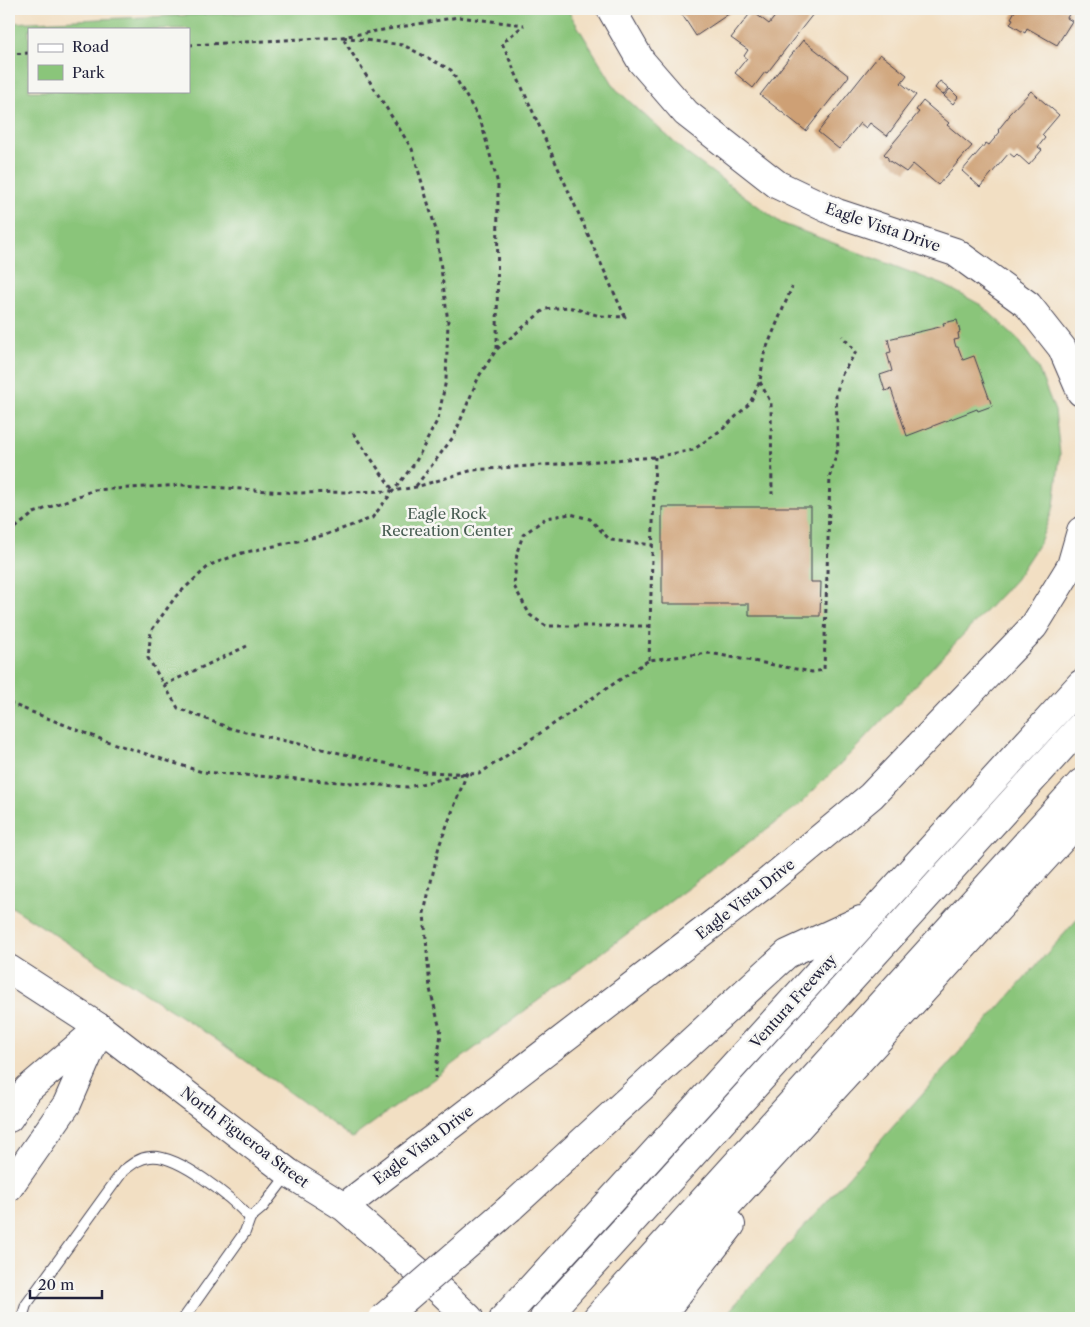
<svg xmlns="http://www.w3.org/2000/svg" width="1090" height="1327" viewBox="0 0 1090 1327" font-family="'Libre Caslon Text',serif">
  <rect width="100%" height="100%" fill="#f6f6f2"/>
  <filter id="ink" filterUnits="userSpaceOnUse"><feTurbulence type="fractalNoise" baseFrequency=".02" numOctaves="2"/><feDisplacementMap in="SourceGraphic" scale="10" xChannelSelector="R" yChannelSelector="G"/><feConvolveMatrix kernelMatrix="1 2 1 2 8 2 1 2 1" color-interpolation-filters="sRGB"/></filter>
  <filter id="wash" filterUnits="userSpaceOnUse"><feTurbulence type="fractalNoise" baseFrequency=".0096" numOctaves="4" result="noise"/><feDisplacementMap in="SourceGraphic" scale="20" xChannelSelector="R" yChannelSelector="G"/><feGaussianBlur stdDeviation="1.12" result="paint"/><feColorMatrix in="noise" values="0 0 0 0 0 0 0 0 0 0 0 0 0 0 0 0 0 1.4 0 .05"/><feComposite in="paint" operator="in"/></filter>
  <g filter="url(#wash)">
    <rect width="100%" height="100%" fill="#f2dfc3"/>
    <path fill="#8ac57a" stroke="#56745a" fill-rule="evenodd" d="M 328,9 L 567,9 L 616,89 L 686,153 L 781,223 L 944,285 L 981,305 L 1018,339 L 1038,368 L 1055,411 L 1060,454 L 1054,506 L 1040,542 L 1015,580 L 854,750 L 800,804 L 435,1078 L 352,1138 L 214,1038 L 9,905 L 9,23 ZM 29,29 L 189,29 L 189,91 L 29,91 Z
      M 1081,915 L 1081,1318 L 723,1318 Z"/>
    <g id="blocks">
      <path fill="#cea075" d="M 687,9 L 736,9 L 696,36 L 681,13 Z
        M 781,9 L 817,9 L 767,73 L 765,72 L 753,88 L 735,73 L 747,58 L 744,56 L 748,50 L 731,38 L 752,11 L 769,24 Z
        M 1016,9 L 1064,9 L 1070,12 L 1067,18 L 1072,21 L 1057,45 L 1027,28 L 1025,33 L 1010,24 L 1013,19 L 1011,18 Z
        M 803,40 L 849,76 L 806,131 L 760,95 Z
        M 880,54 L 907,75 L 901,83 L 916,95 L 900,116 L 901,117 L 887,136 L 870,123 L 866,128 L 860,123 L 839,149 L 818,132 Z
        M 940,81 L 949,88 L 943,95 L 935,88 Z
        M 950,89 L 958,97 L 953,104 L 944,96 Z
        M 1031,91 L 1059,115 L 1042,135 L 1045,138 L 1038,147 L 1042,150 L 1029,165 L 1017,154 L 1014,157 L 1009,153 L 980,187 L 962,171 L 986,143 L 989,145 L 1000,132 L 998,130 L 1010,115 L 1009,114 Z
        M 923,101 L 949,123 L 947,125 L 972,146 L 938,185 L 913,164 L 906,172 L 888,160 L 888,158 L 884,154 L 919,112 L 916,110 Z
        M 957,320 L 960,332 L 958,333 L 959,339 L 954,340 L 956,347 L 958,347 L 963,360 L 974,356 L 992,406 L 978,411 L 977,409 L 907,436 L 891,389 L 885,391 L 880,375 L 892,371 L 887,353 L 891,352 L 888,339 L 944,326 L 943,323 Z
        M 662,507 L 811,507 L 811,582 L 821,582 L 820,616 L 749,616 L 749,604 L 662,604 Z"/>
    </g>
  </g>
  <g filter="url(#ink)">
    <use href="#blocks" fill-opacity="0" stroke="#413e4f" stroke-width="1"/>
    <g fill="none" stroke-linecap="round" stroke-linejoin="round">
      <defs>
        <path id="lane" d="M 22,1318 L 26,1305 L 123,1171 C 132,1164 139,1158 150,1157 C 177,1153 233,1199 250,1218
          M 184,1318 L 245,1232 L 250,1218 L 262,1208 L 288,1174"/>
        <path id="secondary" d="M 611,9 L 641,61 L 686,113 L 778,185 L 837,213 L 955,252 L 1028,305 L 1062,348 L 1081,392
          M 9,969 L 100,1028 L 289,1173 L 344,1207 L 443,1293 L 469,1318
          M 344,1207 L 765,884 L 871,796 L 1034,626 L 1071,566 L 1081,531"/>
        <path id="highway" d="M 9,1118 L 28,1089 L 95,1032
          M 9,1187 L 67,1104 L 100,1028
          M 510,1208 L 787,954 L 861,920
          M 504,1318 L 1081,684
          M 544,1318 L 1081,726
          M 597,1318 L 1081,783
          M 624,1318 L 1081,818
          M 659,1318 L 731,1225"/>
      </defs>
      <use href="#lane" stroke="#413e4f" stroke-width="12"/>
      <use href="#secondary" stroke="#413e4f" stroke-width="30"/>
      <use href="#highway" stroke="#413e4f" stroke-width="30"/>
      <path stroke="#413e4f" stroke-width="3" stroke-dasharray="4 4" stroke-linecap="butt" d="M 189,45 L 342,37 L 458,17 L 524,25
        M 9,54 L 29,53
        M 497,349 L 498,184 L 481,122 L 451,70 L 403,45 L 342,37 L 412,149 L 436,230 L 448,322 L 446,380 L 438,419 L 415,463 L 372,518 L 325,535 L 242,553 L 210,565 L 176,596 L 151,631 L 148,658 L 178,708 L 232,729 L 425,772 L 479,774 L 649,660 L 709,653 L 812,672 L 824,670 L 830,475 L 838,449 L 836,394 L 842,374 L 856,352 L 842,336
        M 760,382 L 771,403 L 772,494
        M 353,433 L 393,490
        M 416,486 L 454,436 L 479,376 L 497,349 L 545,309 L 569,307 L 600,316 L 625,317 L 502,43 L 524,25
        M 9,533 L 34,513 L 94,490 L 183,485 L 298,493 L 393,491 L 416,487 L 473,470 L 655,457 L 693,450 L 724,428 L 750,403 L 760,381 L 764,354 L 792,287
        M 650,626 L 546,626 L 530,615 L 514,586 L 517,552 L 523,535 L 546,518 L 570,514 L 590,519 L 610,540 L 653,545
        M 649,660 L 655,457
        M 164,685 L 247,646
        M 9,703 L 103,740 L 202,772 L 408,787 L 467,773 L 439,846 L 424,913 L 430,989 L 441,1033 L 435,1078"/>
      <use href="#lane" stroke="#fff" stroke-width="10"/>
      <use href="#secondary" stroke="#fff" stroke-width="28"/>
      <use href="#highway" stroke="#fff" stroke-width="28"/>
      <defs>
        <path id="highway-bridge" d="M 383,1318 L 510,1208"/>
      </defs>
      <use href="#highway-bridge" stroke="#413e4f" stroke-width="30" stroke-linecap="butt"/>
      <use href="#highway-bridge" stroke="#fff" stroke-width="28"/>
    </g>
  </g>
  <g text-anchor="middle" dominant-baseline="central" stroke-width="5" stroke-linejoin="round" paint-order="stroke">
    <g font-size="15" fill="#22223b" stroke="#f6f6f2">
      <text transform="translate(883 227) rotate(19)">Eagle Vista Drive</text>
      <text transform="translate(745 899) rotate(-38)">Eagle Vista Drive</text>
      <text transform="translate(793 1001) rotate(-48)">Ventura Freeway</text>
      <text transform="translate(245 1137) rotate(37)">North Figueroa Street</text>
      <text transform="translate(423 1145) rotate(-37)">Eagle Vista Drive</text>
    </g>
    <g font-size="15" fill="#465b51" stroke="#f6f6f2">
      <text x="447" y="513">Eagle Rock<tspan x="447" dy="17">Recreation Center</tspan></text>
    </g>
  </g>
  <rect width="1090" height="1327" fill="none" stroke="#f6f6f2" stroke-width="30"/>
  <rect x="28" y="28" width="162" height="65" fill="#f6f6f2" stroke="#a1a1a9"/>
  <rect x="38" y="44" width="25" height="8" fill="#ffffff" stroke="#a1a1a9"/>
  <text x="72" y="52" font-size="15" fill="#22223b">Road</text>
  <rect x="38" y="65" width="25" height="15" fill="#8ac57a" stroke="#a1a1a9"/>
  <text x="72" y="78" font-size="15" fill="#22223b">Park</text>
  <path d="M30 1290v8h72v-8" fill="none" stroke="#22223b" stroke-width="2.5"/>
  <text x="38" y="1290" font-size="15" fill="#22223b" stroke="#f6f6f2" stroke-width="4" paint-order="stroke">20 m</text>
</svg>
